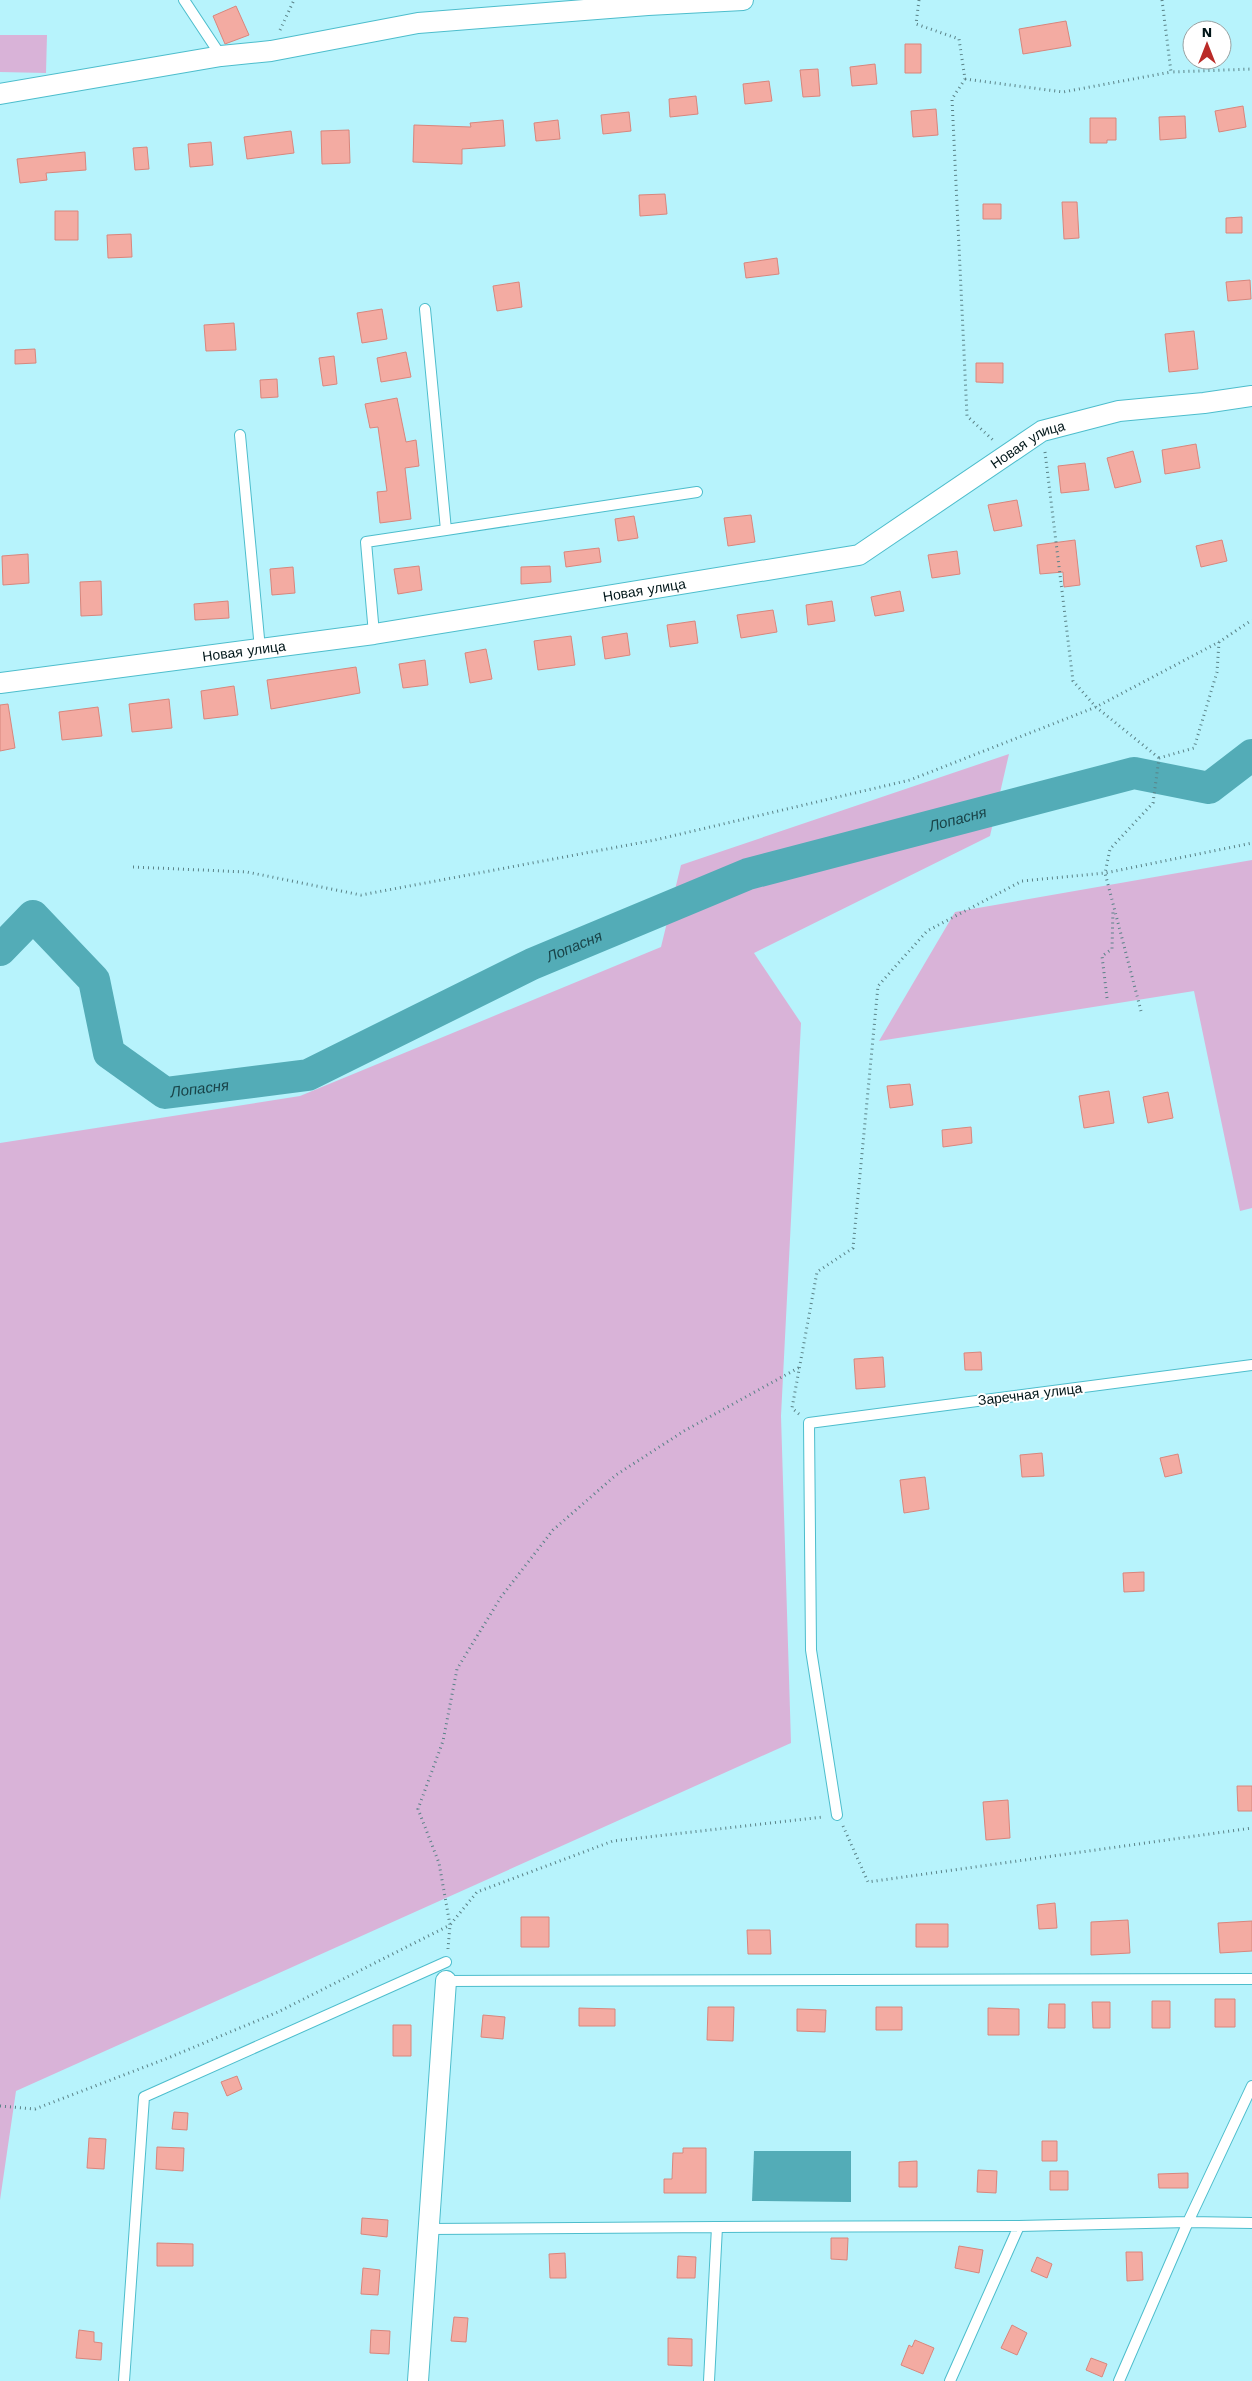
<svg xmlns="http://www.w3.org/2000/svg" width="1252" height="2381" viewBox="0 0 1252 2381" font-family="'Work Sans',sans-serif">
  <rect width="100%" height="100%" fill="#b7f3fc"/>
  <path fill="#d9b3d8" d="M 0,35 L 47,35 L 46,73 L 0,72 Z
    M 1009,754 L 990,836 L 754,953 L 801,1023 L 781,1416 L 791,1743 L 16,2091 L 0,2200 L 0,1143 L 300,1096 L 661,947 L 681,865 Z
    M 1252,860 L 1252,1208 L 1240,1211 L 1194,991 L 879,1041 L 955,912 Z"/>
  <path fill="#53acb7" d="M 754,2151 L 851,2151 L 851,2202 L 752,2201 Z"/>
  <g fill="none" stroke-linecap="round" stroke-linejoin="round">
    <path stroke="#53acb7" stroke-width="32" id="s1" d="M 0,950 L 33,916 L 94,980 L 109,1053 L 165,1093 L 308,1075 L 532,964 L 748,874 L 1134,773 L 1209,788 L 1252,755"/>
  </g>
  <path fill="#f3aba2" stroke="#d8867d" d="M 236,6 L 249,35 L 225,44 L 213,16 Z
    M 1066,21 L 1071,46 L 1023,54 L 1019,29 Z
    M 905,44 L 921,44 L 921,73 L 905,73 Z
    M 875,64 L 877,84 L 852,86 L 850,67 Z
    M 818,69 L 820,96 L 803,97 L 800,70 Z
    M 769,81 L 772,101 L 745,104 L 743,84 Z
    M 696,96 L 698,114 L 670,117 L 669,99 Z
    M 1243,106 L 1246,127 L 1219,132 L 1215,111 Z
    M 936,109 L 938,135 L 913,137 L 911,111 Z
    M 629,112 L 631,131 L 603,134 L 601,115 Z
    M 1185,116 L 1186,138 L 1160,140 L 1159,117 Z
    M 1090,118 L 1116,118 L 1116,140 L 1107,140 L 1107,143 L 1090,143 Z
    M 503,120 L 505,146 L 462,149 L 462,164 L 413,162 L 414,125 L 471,127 L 470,123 Z
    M 558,120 L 560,139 L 536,141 L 534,123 Z
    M 349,130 L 350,163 L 322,164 L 321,131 Z
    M 291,131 L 294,153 L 247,159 L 244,137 Z
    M 211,142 L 213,165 L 190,167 L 188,144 Z
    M 147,147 L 149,169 L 135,170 L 133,148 Z
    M 85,152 L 86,170 L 46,173 L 47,180 L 20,183 L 17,159 Z
    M 665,194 L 667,214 L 640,216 L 639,195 Z
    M 1062,202 L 1077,202 L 1079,238 L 1064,239 Z
    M 983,204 L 1001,204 L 1001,219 L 983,219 Z
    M 55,211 L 78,211 L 78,240 L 55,240 Z
    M 1242,217 L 1242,233 L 1226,233 L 1226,218 Z
    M 131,234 L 132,257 L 108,258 L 107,235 Z
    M 777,258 L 779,274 L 746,278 L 744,263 Z
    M 1250,280 L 1251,299 L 1228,301 L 1226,282 Z
    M 519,282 L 522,307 L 497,311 L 493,286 Z
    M 382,309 L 387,339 L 362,343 L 357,313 Z
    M 234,323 L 236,350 L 206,351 L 204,325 Z
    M 1194,331 L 1198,369 L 1169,372 L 1165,334 Z
    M 35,349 L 36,363 L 15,364 L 15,350 Z
    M 406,352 L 411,377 L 381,382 L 377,358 Z
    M 334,356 L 337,384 L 323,386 L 319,358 Z
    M 976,363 L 1003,363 L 1003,383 L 976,382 Z
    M 277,379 L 278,397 L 261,398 L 260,380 Z
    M 397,398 L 406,442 L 416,440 L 419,466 L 405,468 L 411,519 L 380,523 L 377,492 L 387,491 L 378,427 L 370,428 L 365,404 Z
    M 1196,444 L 1200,468 L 1165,474 L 1162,450 Z
    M 1133,451 L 1141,482 L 1115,488 L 1107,458 Z
    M 1085,463 L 1089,490 L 1061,493 L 1058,466 Z
    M 1017,500 L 1022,526 L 994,531 L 988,505 Z
    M 751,515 L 755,542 L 728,546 L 724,518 Z
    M 634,516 L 638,538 L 618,541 L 615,519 Z
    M 1075,540 L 1080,585 L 1064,587 L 1063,572 L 1040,574 L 1037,545 Z
    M 1222,540 L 1227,561 L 1201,567 L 1196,546 Z
    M 599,548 L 601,562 L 566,567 L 564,552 Z
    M 957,551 L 960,574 L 932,578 L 928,555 Z
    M 28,554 L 29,583 L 3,585 L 2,556 Z
    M 419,566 L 422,590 L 398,594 L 394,569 Z
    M 550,566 L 551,582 L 521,584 L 521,567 Z
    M 293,567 L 295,593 L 272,595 L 270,569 Z
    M 101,581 L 102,615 L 81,616 L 80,582 Z
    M 900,591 L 904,611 L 875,616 L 871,597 Z
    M 228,601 L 229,618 L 195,620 L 194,604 Z
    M 832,601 L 835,621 L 808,625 L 806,605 Z
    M 773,610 L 777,632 L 741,638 L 737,615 Z
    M 695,621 L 698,643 L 670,647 L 667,625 Z
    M 627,633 L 630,655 L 605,659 L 602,637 Z
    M 571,636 L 575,665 L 538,670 L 534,641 Z
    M 486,649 L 492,679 L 470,683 L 465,653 Z
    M 425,660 L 428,685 L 403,688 L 399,664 Z
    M 356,667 L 360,693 L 271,709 L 267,680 Z
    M 234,686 L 238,715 L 204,719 L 201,691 Z
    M 169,699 L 172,728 L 132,732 L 129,704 Z
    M 8,704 L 15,748 L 0,751 L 0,705 Z
    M 98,707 L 102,736 L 62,740 L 59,712 Z
    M 910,1084 L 913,1105 L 890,1108 L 887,1086 Z
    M 1109,1091 L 1114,1123 L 1084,1128 L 1079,1096 Z
    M 1168,1092 L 1173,1118 L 1148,1123 L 1143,1097 Z
    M 971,1127 L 972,1143 L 943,1147 L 942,1130 Z
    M 981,1352 L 982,1370 L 965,1370 L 964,1353 Z
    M 883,1357 L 885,1387 L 856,1389 L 854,1359 Z
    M 1042,1453 L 1044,1476 L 1022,1477 L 1020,1455 Z
    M 1178,1454 L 1182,1473 L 1165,1477 L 1160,1458 Z
    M 925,1477 L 929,1509 L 904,1513 L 900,1480 Z
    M 1144,1572 L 1144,1591 L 1124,1592 L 1123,1573 Z
    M 1237,1786 L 1252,1786 L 1252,1811 L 1238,1811 Z
    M 1008,1800 L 1010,1838 L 986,1840 L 983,1802 Z
    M 1055,1903 L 1057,1928 L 1039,1929 L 1037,1905 Z
    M 521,1917 L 549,1917 L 549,1947 L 521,1947 Z
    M 1128,1920 L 1130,1953 L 1091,1955 L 1091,1922 Z
    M 1252,1921 L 1252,1951 L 1220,1953 L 1218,1923 Z
    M 916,1924 L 948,1924 L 948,1947 L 916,1947 Z
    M 747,1930 L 770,1930 L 771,1954 L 748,1954 Z
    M 1215,1999 L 1235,1999 L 1235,2027 L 1215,2027 Z
    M 1152,2001 L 1170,2001 L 1170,2028 L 1152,2028 Z
    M 1092,2002 L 1110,2002 L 1110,2028 L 1093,2028 Z
    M 1049,2004 L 1065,2004 L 1065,2028 L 1048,2028 Z
    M 708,2007 L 734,2007 L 733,2041 L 707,2040 Z
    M 876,2007 L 902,2007 L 902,2030 L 876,2030 Z
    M 579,2008 L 615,2009 L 615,2026 L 579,2026 Z
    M 988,2008 L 1019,2009 L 1019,2035 L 988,2035 Z
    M 797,2009 L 826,2010 L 825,2032 L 797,2031 Z
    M 483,2015 L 505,2017 L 503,2039 L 481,2037 Z
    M 393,2025 L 411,2025 L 411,2056 L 393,2056 Z
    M 237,2076 L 242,2089 L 227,2096 L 221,2082 Z
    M 174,2112 L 188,2113 L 187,2130 L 172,2129 Z
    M 89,2138 L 106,2139 L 104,2169 L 87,2168 Z
    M 1042,2141 L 1057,2141 L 1057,2161 L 1042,2161 Z
    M 157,2147 L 184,2148 L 183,2171 L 156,2169 Z
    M 683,2148 L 706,2148 L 706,2193 L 664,2193 L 664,2179 L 672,2179 L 673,2153 L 683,2153 Z
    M 917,2161 L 917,2187 L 899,2187 L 899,2162 Z
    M 978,2170 L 997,2171 L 996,2193 L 977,2192 Z
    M 1050,2171 L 1068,2171 L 1068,2190 L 1050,2190 Z
    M 1188,2173 L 1188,2188 L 1159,2188 L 1158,2174 Z
    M 362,2218 L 388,2220 L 387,2237 L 361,2234 Z
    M 831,2238 L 848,2238 L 847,2260 L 831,2259 Z
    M 157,2243 L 193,2244 L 193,2266 L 157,2266 Z
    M 959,2246 L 983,2250 L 979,2273 L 955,2268 Z
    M 1126,2252 L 1142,2252 L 1143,2280 L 1127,2281 Z
    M 565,2253 L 566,2278 L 550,2278 L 549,2254 Z
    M 678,2256 L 696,2257 L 695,2278 L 677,2278 Z
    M 1037,2257 L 1052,2264 L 1047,2278 L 1031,2271 Z
    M 363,2268 L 380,2270 L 378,2295 L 361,2294 Z
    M 454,2317 L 468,2318 L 466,2342 L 451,2341 Z
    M 1012,2325 L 1027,2333 L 1017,2355 L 1001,2348 Z
    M 79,2330 L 94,2332 L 94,2342 L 102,2343 L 101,2360 L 76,2358 Z
    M 371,2330 L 390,2331 L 389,2354 L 370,2353 Z
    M 668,2338 L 692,2339 L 692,2366 L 668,2365 Z
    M 915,2340 L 934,2348 L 923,2374 L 901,2365 L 909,2345 L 912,2347 Z
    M 1091,2358 L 1107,2364 L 1102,2377 L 1086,2370 Z"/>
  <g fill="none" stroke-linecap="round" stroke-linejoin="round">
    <defs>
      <path id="service" d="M 184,0 L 221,56
        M 240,435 L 260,649
        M 446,530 L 697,492
        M 374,634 L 366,542 L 446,530 L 425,309
        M 837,1815 L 811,1650 L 809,1423 L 1252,1365
        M 446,1981 L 1252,1979
        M 1019,2226 L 1188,2222 L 1252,2223
        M 717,2227 L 1019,2226 L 950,2381
        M 428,2229 L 717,2227 L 709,2381
        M 124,2381 L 144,2097 L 446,1962
        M 1119,2381 L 1188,2222 L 1252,2086"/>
      <g id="minor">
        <path d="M 0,94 L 221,56 L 271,51 L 418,23 L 648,5 L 743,0"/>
        <path id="s2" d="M 0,683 L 374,634 L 859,555 L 1042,431 L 1119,411 L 1204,403 L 1252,396"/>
        <path d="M 418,2381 L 446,1981"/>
      </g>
    </defs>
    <use href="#service" stroke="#4dbdcc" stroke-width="12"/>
    <use href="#minor" stroke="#4dbdcc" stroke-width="22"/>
    <path stroke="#5a8287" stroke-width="3" stroke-dasharray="1 4" stroke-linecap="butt" d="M 919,0 L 916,24 L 959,39 L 965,79 L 952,99 L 967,416 L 994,441
      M 1162,0 L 1171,72 L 1252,69
      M 280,30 L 294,0
      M 965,79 L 1063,92 L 1171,72
      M 1045,452 L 1073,681 L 1096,707 L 1159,758
      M 1159,758 L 1194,748 L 1217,672 L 1219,642
      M 133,867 L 247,872 L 361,895 L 655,840 L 910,780 L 1096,707 L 1219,642 L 1252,620
      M 1107,998 L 1102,956 L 1112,949 L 1113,909
      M 1141,1011 L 1105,873 L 1110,849 L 1153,803 L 1159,758
      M 799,1414 L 792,1408 L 817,1272 L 853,1248 L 878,986 L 927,931 L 1022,881 L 1105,873 L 1252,843
      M 843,1826 L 868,1882 L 1252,1828
      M 448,1949 L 450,1925 L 477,1892 L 613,1841 L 823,1817
      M 0,2106 L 35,2109 L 168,2058 L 278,2012 L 450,1925 L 439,1863 L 418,1809 L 443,1741 L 457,1669 L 501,1597 L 553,1530 L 616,1475 L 684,1431 L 800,1367"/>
    <use href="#service" stroke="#fff" stroke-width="10"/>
    <use href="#minor" stroke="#fff" stroke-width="20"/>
  </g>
  <g text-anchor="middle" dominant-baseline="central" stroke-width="4" stroke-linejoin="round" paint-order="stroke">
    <g font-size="14" fill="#011619" stroke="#fff">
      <text stroke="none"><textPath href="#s2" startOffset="1071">Новая улица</textPath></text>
      <text stroke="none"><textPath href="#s2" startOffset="651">Новая улица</textPath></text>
      <text stroke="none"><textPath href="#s2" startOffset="246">Новая улица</textPath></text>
      <text transform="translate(1030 1394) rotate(-7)">Заречная улица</text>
    </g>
    <g font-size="15" font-style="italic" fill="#194348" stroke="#fff">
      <text stroke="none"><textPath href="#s1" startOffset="1124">Лопасня</textPath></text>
      <text stroke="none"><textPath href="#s1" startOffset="719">Лопасня</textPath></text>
      <text stroke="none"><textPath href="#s1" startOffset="314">Лопасня</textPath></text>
    </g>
  </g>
  <g transform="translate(1207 45)"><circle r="24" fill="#ffffff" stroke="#99a2a3"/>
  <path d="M0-4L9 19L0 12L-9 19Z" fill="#ba2b28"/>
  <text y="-8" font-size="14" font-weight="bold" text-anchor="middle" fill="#011619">N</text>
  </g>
</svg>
